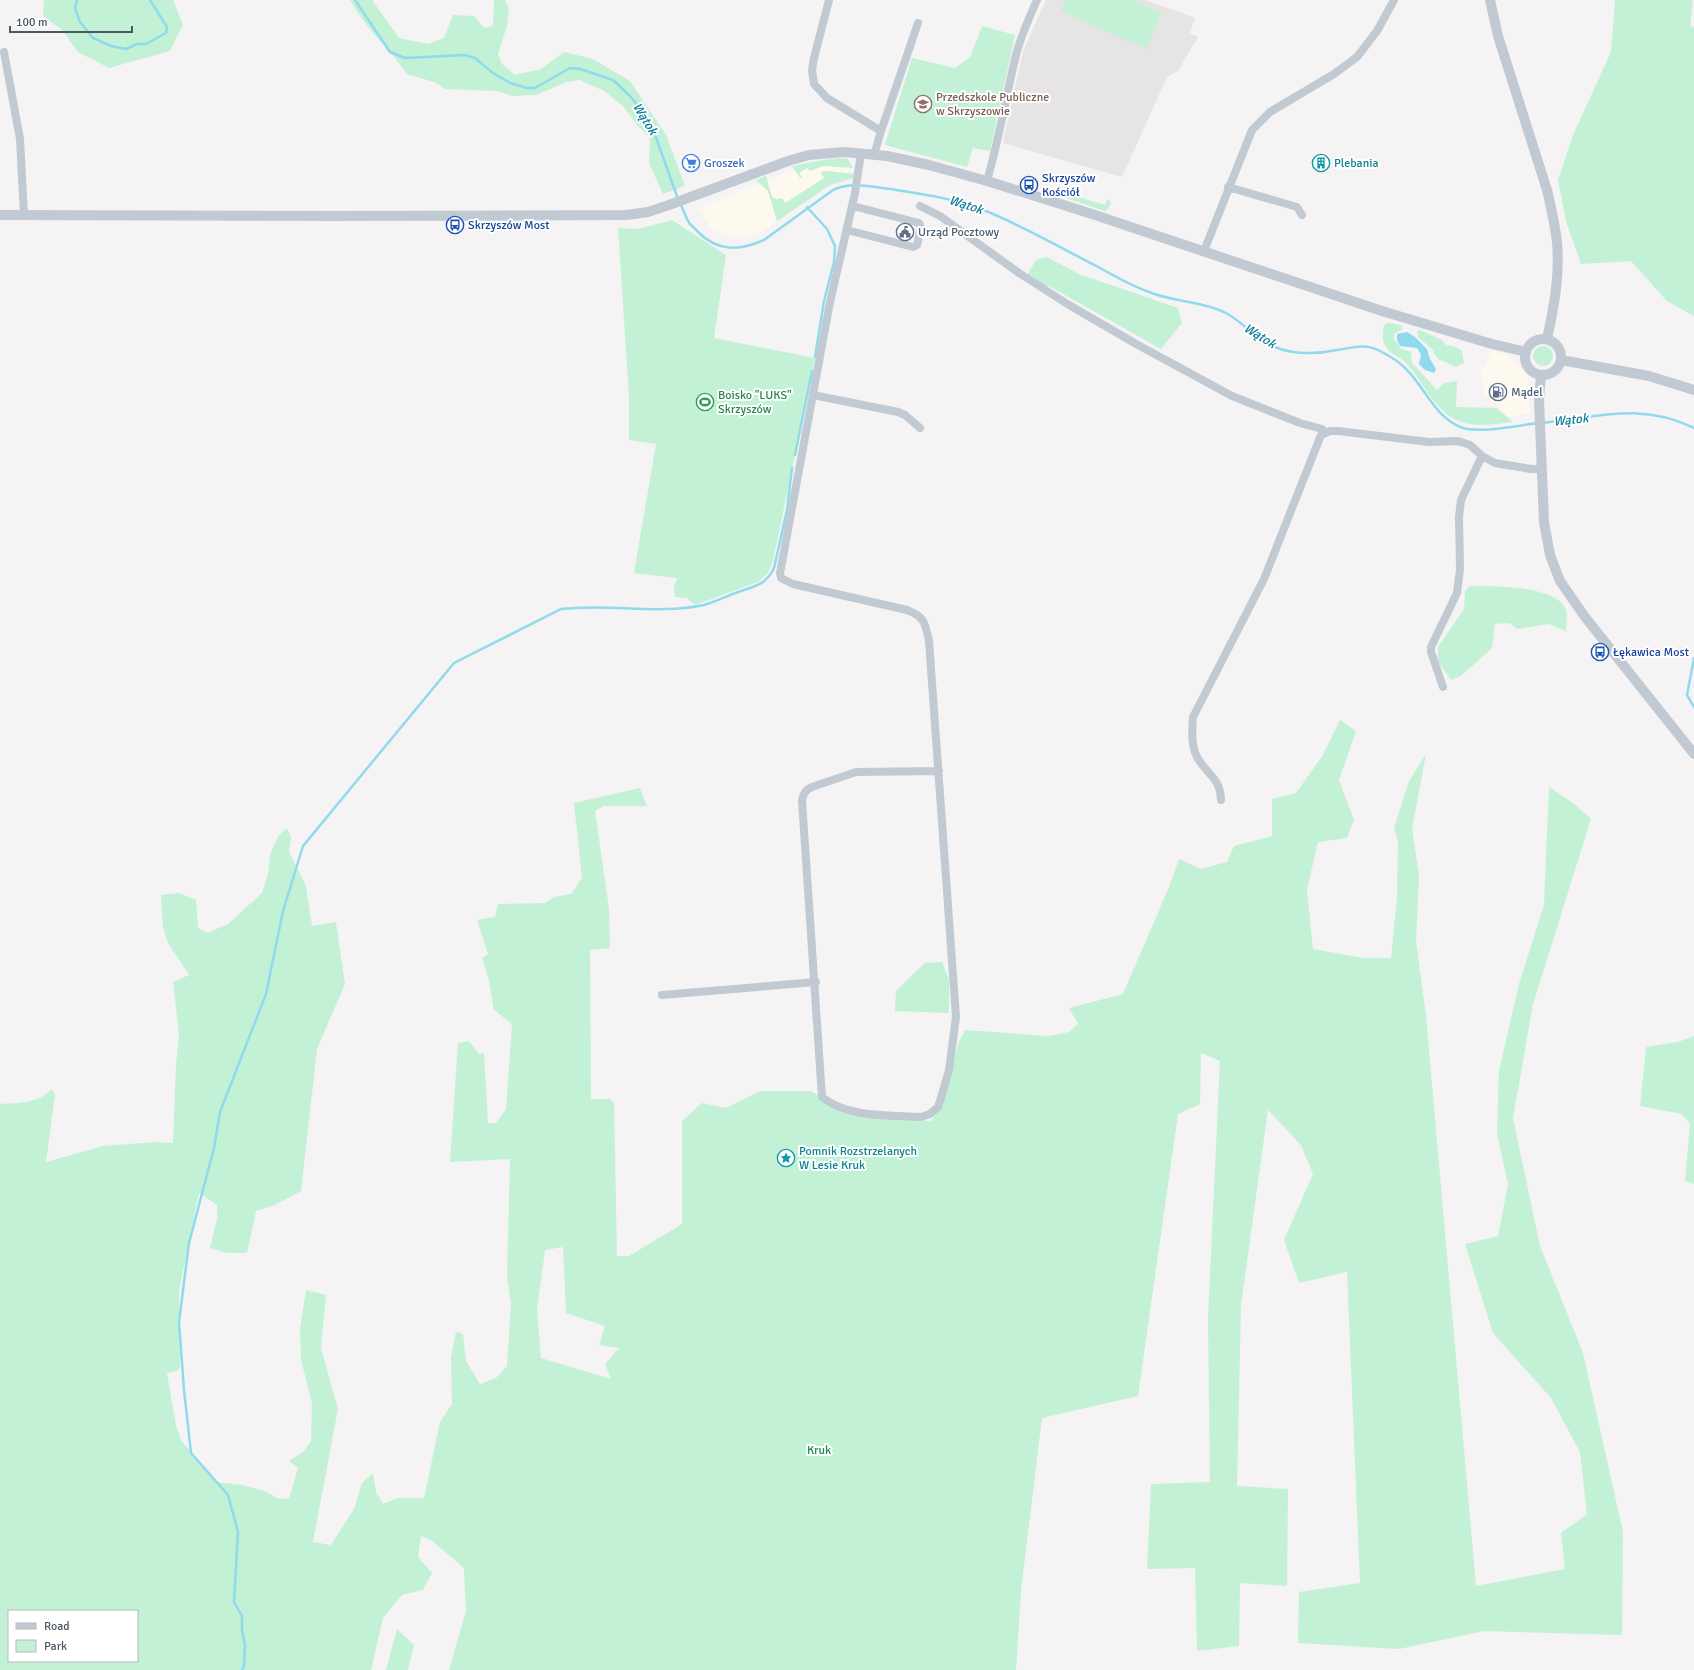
<svg xmlns="http://www.w3.org/2000/svg" width="1694" height="1670" viewBox="0 0 1694 1670" font-family="Signika,sans-serif">
  <rect width="100%" height="100%" fill="#f5f3f3"/>
  <path fill="#fdf9ef" d="M 812,163 L 848,165 L 848,179 L 829,184 L 761,232 L 738,238 L 711,229 L 699,208 Z
    M 1491,350 L 1509,356 L 1527,375 L 1530,413 L 1508,417 L 1485,394 L 1480,367 L 1485,367 Z"/>
  <path fill="#e6e4e5" d="M 1046,0 L 1146,0 L 1195,18 L 1190,33 L 1198,37 L 1178,71 L 1167,77 L 1122,177 L 1003,143 L 1023,51 Z"/>
  <path fill="#c3f1d5" fill-rule="evenodd" d="M 44,0 L 173,0 L 183,25 L 170,51 L 109,68 L 78,52 L 62,30 L 43,16 Z
    M 372,0 L 399,38 L 428,44 L 444,38 L 453,15 L 474,16 L 484,28 L 493,26 L 494,0 L 505,0 L 509,8 L 507,26 L 498,54 L 502,64 L 515,75 L 541,69 L 564,52 L 593,59 L 630,81 L 666,135 L 685,186 L 663,194 L 649,163 L 650,138 L 638,126 L 623,106 L 604,91 L 580,80 L 566,82 L 536,95 L 512,96 L 497,91 L 445,89 L 434,82 L 407,74 C 389,48 366,29 350,0 Z
    M 1065,0 L 1132,0 L 1162,13 L 1146,49 L 1061,11 Z
    M 1615,0 L 1693,0 L 1690,26 L 1694,27 L 1694,316 L 1667,301 L 1631,261 L 1581,264 L 1566,221 L 1558,180 L 1573,135 L 1611,52 Z
    M 982,26 L 1015,35 L 990,151 L 973,148 L 967,167 L 885,145 L 912,58 L 955,68 L 970,57 Z
    M 844,158 L 848,159 L 853,168 L 823,166 L 810,171 L 807,168 L 799,173 L 802,177 L 800,178 L 792,166 L 823,160 Z
    M 823,171 L 829,171 L 855,174 L 854,178 L 830,185 L 777,221 L 768,191 L 756,180 L 766,176 L 772,197 L 777,199 L 782,198 L 785,203 L 824,178 L 821,173 Z
    M 1050,188 L 1105,205 L 1107,199 L 1111,202 L 1108,209 L 1105,211 L 1066,198 L 1049,190 Z
    M 672,220 L 726,255 L 714,338 L 815,358 L 773,561 L 768,573 L 758,582 L 695,605 L 687,598 L 675,597 L 674,587 L 677,578 L 634,573 L 656,444 L 629,440 L 629,396 L 618,228 L 638,229 Z
    M 1047,257 L 1079,274 L 1178,308 L 1182,323 L 1161,349 L 1049,286 L 1033,285 L 1024,280 L 1036,260 Z
    M 1388,323 L 1401,325 L 1403,329 L 1394,334 L 1394,339 L 1401,349 L 1411,352 L 1412,363 L 1437,390 L 1444,383 L 1457,381 L 1456,407 L 1496,408 L 1513,422 C 1495,424 1476,428 1459,421 C 1434,411 1423,381 1406,363 C 1398,355 1388,354 1384,343 C 1382,338 1383,331 1384,325 Z
    M 1420,330 L 1442,340 L 1446,345 L 1456,347 L 1462,351 L 1464,363 L 1456,367 L 1438,359 L 1432,349 L 1418,337 L 1417,331 Z
    M1533 356a10 10 0 1 1 20 0a10 10 0 1 1-20 0Z
    M 1470,586 C 1493,586 1539,586 1558,600 C 1562,602 1565,608 1567,612 L 1566,631 L 1549,624 L 1517,629 L 1509,623 L 1495,624 L 1492,648 L 1461,676 L 1451,680 L 1438,662 L 1438,647 L 1464,609 L 1465,591 Z
    M 1340,720 L 1356,731 L 1339,780 L 1354,820 L 1347,838 L 1318,842 L 1307,889 L 1313,949 L 1363,958 L 1391,958 L 1397,896 L 1398,841 L 1394,828 L 1409,781 L 1426,754 L 1412,829 L 1419,876 L 1416,941 L 1426,1016 L 1476,1586 L 1565,1569 L 1561,1533 L 1587,1514 L 1580,1452 L 1551,1398 L 1493,1333 L 1465,1244 L 1498,1236 L 1508,1185 L 1497,1133 L 1499,1071 L 1519,984 L 1544,905 L 1549,787 L 1573,803 L 1591,819 L 1533,1004 L 1513,1118 L 1540,1246 L 1583,1353 L 1623,1532 L 1622,1635 L 1484,1631 L 1399,1649 L 1298,1643 L 1299,1592 L 1360,1583 L 1347,1272 L 1299,1283 L 1284,1240 L 1313,1174 L 1301,1145 L 1268,1110 L 1241,1305 L 1237,1486 L 1288,1489 L 1287,1586 L 1240,1583 L 1239,1646 L 1197,1651 L 1195,1568 L 1147,1569 L 1151,1484 L 1210,1482 L 1208,1318 L 1220,1061 L 1201,1053 L 1200,1104 L 1178,1114 L 1138,1396 L 1042,1418 L 1021,1591 L 1016,1670 L 449,1670 L 466,1611 L 464,1568 L 431,1540 L 421,1536 L 418,1557 L 432,1573 L 423,1590 L 402,1595 L 383,1618 L 371,1670 L 0,1670 L 0,1104 C 21,1102 37,1104 52,1089 L 55,1095 L 46,1162 L 103,1146 L 155,1142 L 173,1143 L 176,1065 L 179,1034 L 173,982 L 189,975 L 168,943 L 163,927 L 161,895 L 179,893 L 196,900 L 198,928 L 207,933 L 228,924 L 262,893 L 268,874 L 270,855 L 278,836 L 287,828 L 291,837 L 289,852 L 306,886 L 312,926 L 336,922 L 345,984 L 317,1049 L 301,1191 L 275,1205 L 256,1211 L 247,1253 L 227,1253 L 210,1248 L 217,1219 L 217,1205 L 199,1193 L 179,1291 L 180,1367 L 178,1371 L 167,1373 L 176,1426 L 181,1440 L 215,1482 L 242,1485 L 265,1491 L 277,1498 L 289,1499 L 298,1468 L 289,1461 L 303,1452 L 311,1441 L 312,1403 L 301,1360 L 300,1329 L 306,1290 L 326,1295 L 321,1348 L 338,1409 L 313,1542 L 331,1545 L 354,1509 L 362,1483 L 373,1473 L 376,1492 L 383,1504 L 398,1498 L 424,1498 L 440,1422 L 452,1404 L 451,1357 L 456,1332 L 463,1334 L 466,1361 L 480,1384 L 496,1378 L 507,1366 L 511,1303 L 507,1276 L 510,1159 L 450,1162 L 458,1043 L 469,1041 L 479,1054 L 484,1053 L 488,1123 L 496,1123 L 506,1109 L 512,1024 L 494,1010 L 489,981 L 482,958 L 488,954 L 477,920 L 495,917 L 498,904 L 545,903 L 554,897 L 571,894 L 582,878 L 574,803 L 640,788 L 647,806 L 604,806 L 595,811 L 609,909 L 610,948 L 590,950 L 591,1099 L 610,1099 L 614,1103 L 617,1256 L 629,1256 L 682,1224 L 682,1121 L 702,1103 L 726,1108 L 760,1091 L 811,1091 L 854,1115 L 931,1121 L 940,1108 L 959,1042 L 965,1030 L 1048,1036 L 1069,1032 L 1078,1024 L 1069,1008 L 1123,994 L 1169,887 L 1179,859 L 1201,869 L 1227,862 L 1234,846 L 1272,836 L 1272,799 L 1296,793 L 1323,755 ZM 563,1247 L 566,1313 L 605,1326 L 599,1345 L 619,1348 L 605,1364 L 611,1379 L 541,1358 L 537,1310 L 545,1250 ZM 9,1611 L 137,1611 L 137,1661 L 9,1661 Z
    M 942,962 L 949,980 L 949,1013 L 895,1011 L 896,991 L 908,979 L 925,963 Z
    M 1694,1036 L 1694,1184 L 1685,1181 L 1690,1124 L 1682,1114 L 1640,1106 L 1646,1047 L 1678,1042 Z
    M 397,1629 L 414,1645 L 408,1670 L 386,1670 Z"/>
  <path fill="#90daee" d="M 1407,332 L 1415,337 L 1427,349 L 1430,359 L 1436,369 L 1434,373 L 1425,370 L 1419,364 L 1421,355 L 1417,348 L 1400,346 L 1397,340 L 1397,334 Z"/>
  <g fill="none" stroke-linecap="round" stroke-linejoin="round">
    <path stroke="#90daee" stroke-width="2.5" d="M 77,0 L 75,8 L 80,22 L 93,38 L 111,46 L 126,49 L 137,44 L 146,44 L 166,33 L 167,27 L 150,0
      M 355,0 L 390,52 L 405,58 L 464,55 L 475,58 L 493,73 L 510,83 L 527,88 L 535,88 L 570,68 L 580,69 L 613,80 L 631,97 L 646,116 L 653,129 L 678,199
      M 680,203 C 683,209 685,215 688,221 C 690,225 695,228 698,232 C 718,252 740,251 764,240 L 833,190 C 850,181 872,187 890,189 C 921,194 952,198 981,209 C 1022,225 1061,248 1100,268 C 1116,277 1132,286 1149,292 C 1173,302 1200,301 1224,312 C 1242,321 1256,339 1275,347 C 1293,355 1318,354 1337,350 C 1352,348 1364,343 1378,350 C 1388,355 1400,362 1407,370 C 1426,389 1435,418 1463,428 C 1480,433 1518,426 1537,423
      M 807,207 L 827,229 L 835,246 L 834,262 L 824,301 L 815,357
      M 1542,423 C 1597,417 1641,402 1694,428
      M 795,455 L 812,371
      M 1694,658 L 1687,695 L 1694,707
      M 242,1670 L 244,1667 L 245,1645 L 242,1630 L 242,1616 L 234,1602 L 238,1532 L 228,1495 L 191,1453 L 184,1390 L 179,1322 L 189,1243 L 214,1148 L 220,1112 L 266,994 L 283,911 L 303,846 L 454,663 L 561,609 C 608,603 657,615 704,605 C 715,602 727,596 738,592 C 755,586 766,585 774,568 L 787,510 L 792,468"/>
    <path stroke="#c1cad2" stroke-width="8" d="M 829,0 L 814,58 L 812,70 L 814,84 L 827,98 L 881,131
      M 4,52 L 20,139 L 24,215
      M 861,153 L 855,193 L 830,302 L 780,573 L 781,578 L 793,584 L 907,610 C 925,617 925,623 929,641 L 956,1017 L 949,1070 L 940,1101 L 938,1107 L 930,1114 L 921,1117 C 889,1115 848,1118 822,1097 L 802,801 C 803,794 805,790 812,787 L 856,772 L 939,771
      M 874,155 L 881,131 L 918,23
      M 987,181 C 999,139 1006,97 1016,55 C 1021,35 1029,18 1037,0
      M 1228,187 L 1297,207 L 1302,215
      M 920,206 L 940,216 L 1019,273 L 1069,305 L 1138,345 L 1232,396 L 1300,423 L 1322,429 L 1325,432
      M 847,230 L 913,247 L 917,245 L 921,228 L 919,223 L 853,206
      M 1204,251 L 1252,130 L 1270,112 L 1334,74 L 1357,57 L 1377,31 L 1394,0
      M 813,395 L 898,412 L 905,415 L 920,428
      M 1443,687 L 1431,652 L 1431,647 L 1457,593 L 1460,569 L 1459,517 L 1461,500 L 1482,456
      M 1221,800 C 1220,777 1207,775 1197,757 C 1191,745 1192,731 1193,717 L 1264,579 L 1321,435 L 1330,431 L 1338,431 L 1429,442 L 1458,441 L 1470,445 L 1482,456 L 1495,463 L 1531,469 L 1542,469
      M 662,995 L 816,982"/>
    <path stroke="#c1cad2" stroke-width="10" d="M 1490,0 L 1498,36 L 1547,190 C 1551,207 1555,225 1557,242 C 1560,275 1554,307 1547,339
      M 0,215 L 332,216 L 627,215 L 648,212 L 669,205 L 788,161 L 809,155 L 844,152 L 887,156 L 929,165 L 987,181 L 1092,214 L 1382,311 L 1492,344 L 1526,352
      M1525 357a18 18 0 1 1 36 0a18 18 0 1 1-36 0Z
      M 1561,360 L 1649,376 L 1694,390
      M 1541,375 L 1539,400 L 1544,522 L 1550,555 L 1560,581 L 1585,617 L 1694,754"/>
  </g>
  <defs>
    <symbol id="school-ring" viewBox="-11 -11 22 22"><circle r="9.5" fill="#fff" stroke="#8d6e63" stroke-width="1.5"/><path d="M0-5L7-2L0 1L-7-2ZM-4 1L0 2.5L4 1V4Q0 6-4 4Z" fill="#8d6e63"/></symbol>
    <symbol id="supermarket-ring" viewBox="-11 -11 22 22"><circle r="9.5" fill="#fff" stroke="#3f7fe0" stroke-width="1.5"/><path d="M-6-5.5h2.5l.6 2H6L4.5 2H-2.5L-4.4-4H-6ZM-1.5 3.2a1.3 1.3 0 1 0 .1 0ZM3 3.2a1.3 1.3 0 1 0 .1 0Z" fill="#3f7fe0"/></symbol>
    <symbol id="building-ring" viewBox="-11 -11 22 22"><circle r="9.5" fill="#fff" stroke="#0f9aa8" stroke-width="1.5"/><path d="M-4-6H4V6H1V3H-1V6H-4ZM-2.5-4.3h1.7v1.8h-1.7ZM.8-4.3h1.7v1.8H.8ZM-2.5-1h1.7V.8h-1.7ZM.8-1h1.7V.8H.8Z" fill="#0f9aa8"/></symbol>
    <symbol id="bus-ring" viewBox="-11 -11 22 22"><circle r="9.5" fill="#fff" stroke="#1a4fb4" stroke-width="1.5"/><path d="M-5-6H5V4H4V6H2V4H-2V6H-4V4H-5ZM-3.5-4V0h7V-4ZM-3.5 1.2v1.5H-2V1.2ZM2 1.2v1.5H3.5V1.2Z" fill="#1a4fb4"/></symbol>
    <symbol id="civic-ring" viewBox="-11 -11 22 22"><circle r="9.5" fill="#fff" stroke="#5c6f8a" stroke-width="1.5"/><path d="M-.6-6.5H3V-4.5H.6V-3L4-1V1h2V6H-6V1h2V-1L-.6-3ZM-1.2 2.5V6h2.4V2.5Z" fill="#5c6f8a"/></symbol>
    <symbol id="fuel-ring" viewBox="-11 -11 22 22"><circle r="9.5" fill="#fff" stroke="#5c6f8a" stroke-width="1.5"/><path d="M-5.5-6h7V0h2V4h1.3V-2.5L3-4.5l.8-.8L6-3V5H2.5V1h-1V6h-7ZM-4.2-4.7v3.2H.2V-4.7Z" fill="#5c6f8a"/></symbol>
    <symbol id="stadium-ring" viewBox="-11 -11 22 22"><circle r="9.5" fill="#fff" stroke="#2e9e5b" stroke-width="1.5"/><path d="M0-5a6.5 5 0 1 0 0 10a6.5 5 0 1 0 0-10ZM-3.5-1.8h7v3.6h-7Z" fill="#2e9e5b"/></symbol>
    <symbol id="sight-ring" viewBox="-11 -11 22 22"><circle r="9.5" fill="#fff" stroke="#0f9aa8" stroke-width="1.5"/><path d="M0-6L1.8-2.2L6-1.7L2.9 1.2L3.7 5.4L0 3.3L-3.7 5.4L-2.9 1.2L-6-1.7L-1.8-2.2Z" fill="#0f9aa8"/></symbol>
  </defs>
  <g fill-rule="evenodd">
    <use href="#school-ring" x="913" y="94" width="20" height="20"/>
    <use href="#supermarket-ring" x="681" y="153" width="20" height="20"/>
    <use href="#building-ring" x="1311" y="153" width="20" height="20"/>
    <use href="#bus-ring" x="1019" y="175" width="20" height="20"/>
    <use href="#bus-ring" x="445" y="215" width="20" height="20"/>
    <use href="#civic-ring" x="895" y="222" width="20" height="20"/>
    <use href="#fuel-ring" x="1488" y="382" width="20" height="20"/>
    <use href="#stadium-ring" x="695" y="392" width="20" height="20"/>
    <use href="#bus-ring" x="1590" y="642" width="20" height="20"/>
    <use href="#sight-ring" x="776" y="1148" width="20" height="20"/>
  </g>
  <g text-anchor="middle" dominant-baseline="central" stroke-width="4" stroke-linejoin="round" paint-order="stroke">
    <g font-size="12" fill="#785e54" stroke="#fff" text-anchor="start">
      <text x="936" y="97">Przedszkole Publiczne<tspan x="936" dy="14">w Skrzyszowie</tspan></text>
    </g>
    <g font-size="12" fill="#366cbe" stroke="#fff" text-anchor="start">
      <text x="704" y="163">Groszek</text>
    </g>
    <g font-size="12" fill="#0d838f" stroke="#fff" text-anchor="start">
      <text x="1334" y="163">Plebania</text>
      <text x="799" y="1151">Pomnik Rozstrzelanych<tspan x="799" dy="14">W Lesie Kruk</tspan></text>
    </g>
    <g font-size="12" fill="#164399" stroke="#fff" text-anchor="start">
      <text x="1042" y="178">Skrzyszów<tspan x="1042" dy="14">Kościół</tspan></text>
      <text x="468" y="225">Skrzyszów Most</text>
      <text x="1613" y="652">Łękawica Most</text>
    </g>
    <g font-size="12" fill="#4e5e75" stroke="#fff" text-anchor="start">
      <text x="918" y="232">Urząd Pocztowy</text>
      <text x="1511" y="392">Mądel</text>
    </g>
    <g font-size="12" fill="#27864d" stroke="#fff" text-anchor="start">
      <text x="718" y="395">Boisko "LUKS"<tspan x="718" dy="14">Skrzyszów</tspan></text>
    </g>
    <g font-size="12" fill="#17864f" stroke="#fff">
      <text x="819" y="1450">Kruk</text>
    </g>
    <g font-size="13" font-style="italic" fill="#0c7c9b" stroke="#fff">
      <text transform="translate(645 119) rotate(58)">Wątok</text>
      <text transform="translate(966 205) rotate(18)">Wątok</text>
      <text transform="translate(1260 336) rotate(32)">Wątok</text>
      <text transform="translate(1571 420) rotate(-6)">Wątok</text>
    </g>
  </g>
  <rect x="8" y="1610" width="130" height="52" fill="#ffffff" stroke="#b7bbc0"/>
  <rect x="16" y="1623" width="20" height="6" fill="#c1cad2" stroke="#b7bbc0"/>
  <text x="44" y="1630" font-size="12" fill="#4a5661">Road</text>
  <rect x="16" y="1640" width="20" height="12" fill="#c3f1d5" stroke="#b7bbc0"/>
  <text x="44" y="1650" font-size="12" fill="#4a5661">Park</text>
  <path d="M10 26v6h122v-6" fill="none" stroke="#4a5661" stroke-width="2"/>
  <text x="16" y="26" font-size="12" fill="#4a5661" stroke="#ffffff" stroke-width="3" paint-order="stroke">100 m</text>
</svg>
